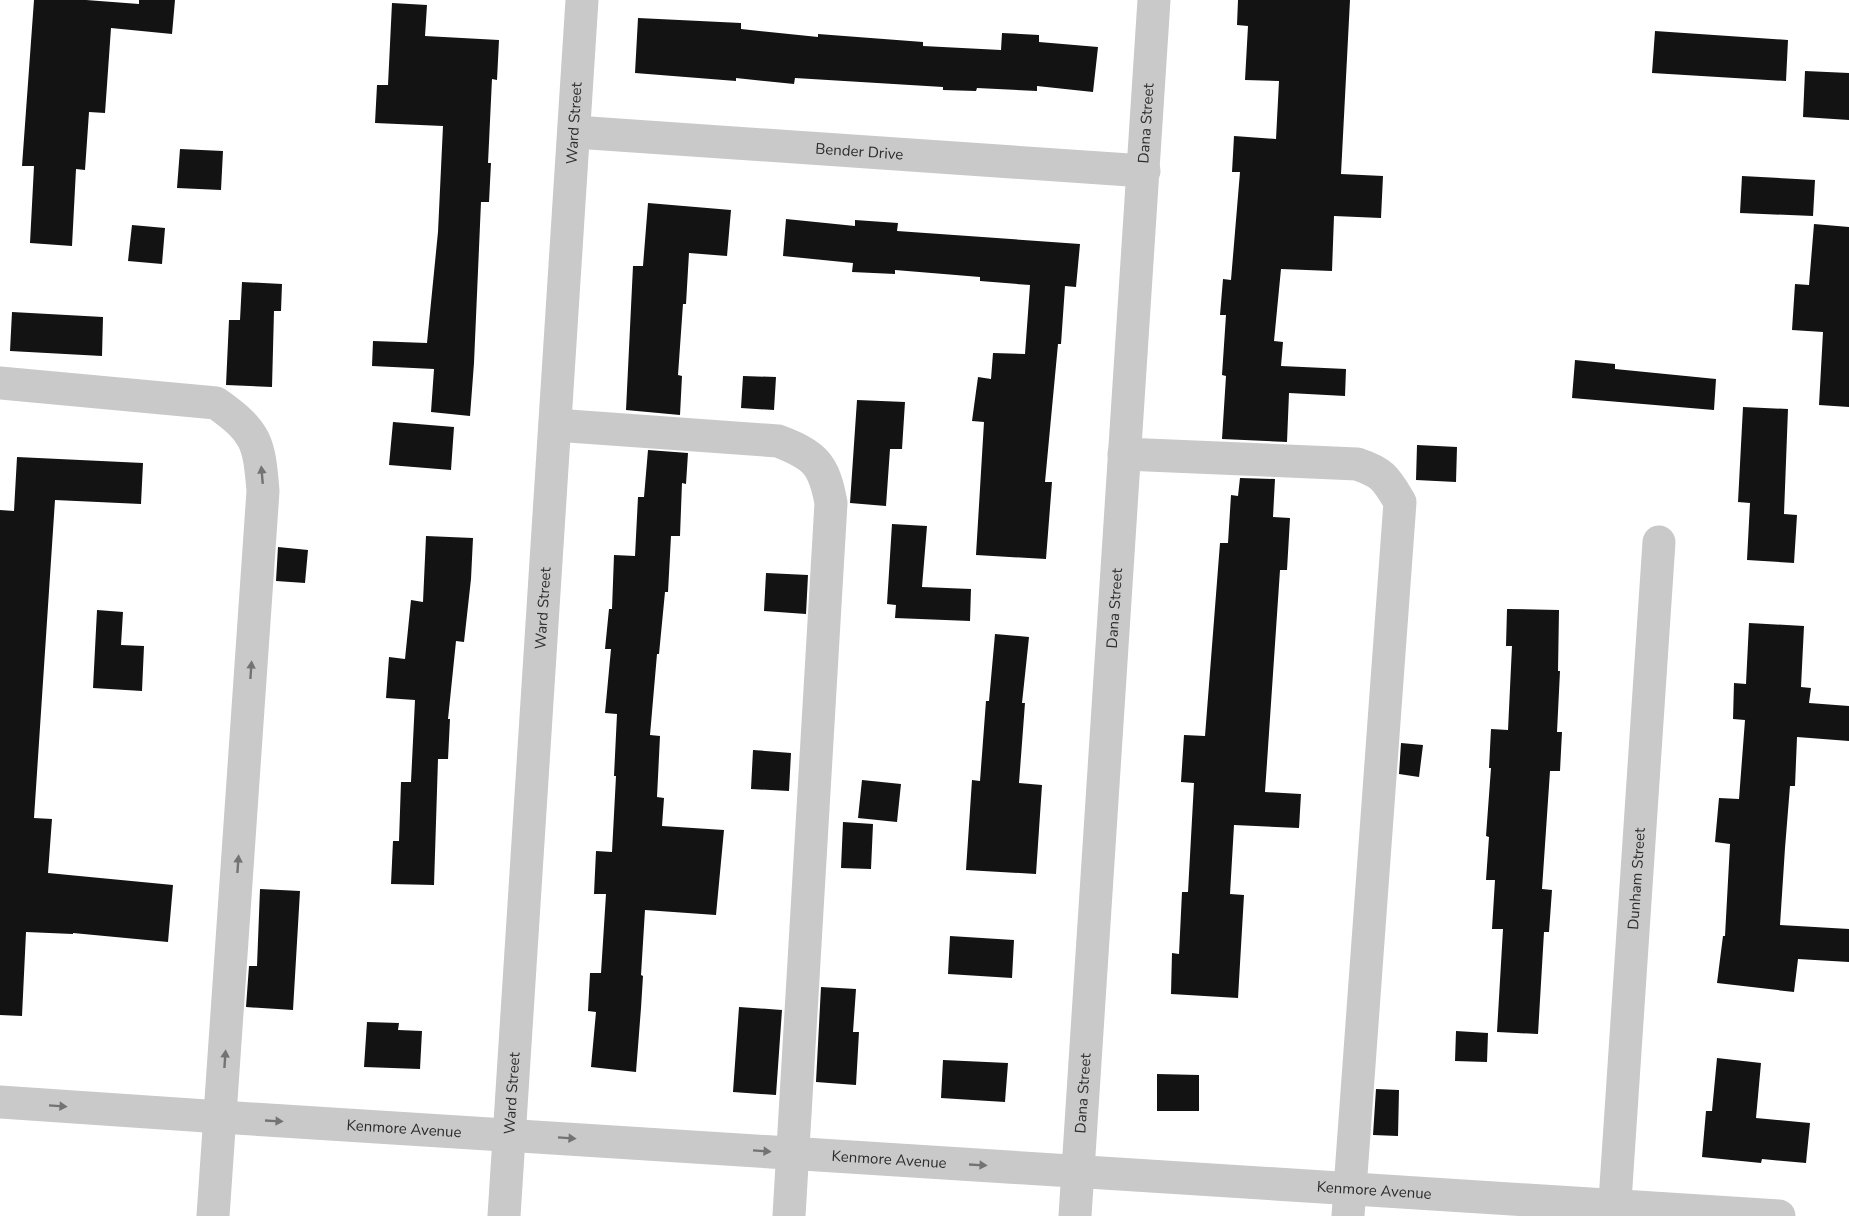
<svg xmlns="http://www.w3.org/2000/svg" width="1849" height="1216" viewBox="0 0 1849 1216" font-family="'Nunito Sans',sans-serif">
  <rect width="100%" height="100%" fill="#fff"/>
  <path fill="#131313" d="M 34,0 L 86,0 L 139,4 L 139,0 L 175,0 L 172,34 L 111,28 L 105,113 L 89,112 L 85,170 L 76,169 L 72,246 L 30,243 L 34,166 L 22,166 Z
    M 1238,0 L 1350,0 L 1341,174 L 1383,176 L 1381,218 L 1334,216 L 1332,271 L 1281,269 L 1274,341 L 1283,342 L 1281,366 L 1346,369 L 1345,396 L 1289,393 L 1287,442 L 1222,439 L 1226,376 L 1222,375 L 1226,315 L 1220,315 L 1223,279 L 1231,280 L 1240,172 L 1232,172 L 1234,136 L 1276,139 L 1279,81 L 1245,80 L 1248,26 L 1237,25 Z
    M 392,3 L 427,5 L 425,36 L 499,40 L 497,80 L 492,79 L 488,163 L 491,163 L 489,202 L 481,202 L 474,363 L 470,416 L 431,412 L 434,369 L 372,366 L 373,341 L 427,343 L 438,232 L 443,126 L 375,123 L 377,85 L 388,85 Z
    M 638,18 L 741,23 L 741,29 L 818,37 L 818,34 L 923,42 L 923,46 L 1001,50 L 1002,33 L 1039,35 L 1039,42 L 1098,47 L 1093,92 L 1037,86 L 1037,91 L 977,88 L 976,91 L 943,90 L 943,87 L 795,78 L 794,84 L 736,78 L 736,81 L 635,73 Z
    M 1655,31 L 1788,40 L 1786,81 L 1652,73 Z
    M 1805,71 L 1849,73 L 1849,120 L 1803,117 Z
    M 180,149 L 223,151 L 221,190 L 177,188 Z
    M 1742,176 L 1815,180 L 1813,216 L 1740,213 Z
    M 648,203 L 731,210 L 727,256 L 689,253 L 686,304 L 683,304 L 678,375 L 682,376 L 680,415 L 626,410 L 633,266 L 643,266 Z
    M 786,219 L 855,226 L 855,220 L 898,223 L 897,231 L 1080,244 L 1076,287 L 1065,286 L 1061,344 L 1058,344 L 1045,482 L 1052,482 L 1046,559 L 976,555 L 984,422 L 972,421 L 978,377 L 991,379 L 993,353 L 1025,354 L 1030,285 L 980,281 L 980,277 L 895,270 L 895,274 L 852,272 L 853,263 L 783,256 Z
    M 1814,224 L 1849,227 L 1849,407 L 1819,405 L 1823,332 L 1792,330 L 1795,284 L 1809,285 Z
    M 132,225 L 165,228 L 162,264 L 128,261 Z
    M 242,282 L 282,284 L 281,311 L 274,311 L 272,387 L 226,385 L 229,320 L 240,320 Z
    M 12,312 L 103,317 L 102,356 L 10,351 Z
    M 1575,360 L 1615,364 L 1615,369 L 1716,379 L 1714,410 L 1572,398 Z
    M 743,376 L 776,377 L 774,410 L 741,408 Z
    M 857,400 L 905,402 L 902,449 L 890,449 L 886,506 L 850,503 Z
    M 1743,407 L 1788,409 L 1784,514 L 1797,515 L 1794,563 L 1747,560 L 1750,503 L 1738,502 Z
    M 393,422 L 454,427 L 451,470 L 389,465 Z
    M 1417,445 L 1457,447 L 1456,482 L 1416,480 Z
    M 648,450 L 688,453 L 686,484 L 682,483 L 680,536 L 671,536 L 668,592 L 665,592 L 659,654 L 657,654 L 650,735 L 660,736 L 657,797 L 664,798 L 662,826 L 724,830 L 716,915 L 645,910 L 641,975 L 643,976 L 641,1008 L 636,1072 L 591,1067 L 596,1012 L 588,1011 L 590,973 L 601,973 L 606,894 L 594,894 L 596,851 L 612,852 L 616,776 L 614,776 L 617,714 L 605,713 L 611,649 L 605,649 L 609,609 L 612,609 L 614,555 L 635,556 L 638,497 L 644,497 Z
    M 17,457 L 143,463 L 141,504 L 55,500 L 34,818 L 52,819 L 48,873 L 173,885 L 168,942 L 73,933 L 73,934 L 26,932 L 22,1016 L 0,1015 L 0,510 L 14,511 Z
    M 1240,478 L 1275,479 L 1273,517 L 1290,518 L 1287,570 L 1280,570 L 1265,792 L 1301,794 L 1299,828 L 1234,825 L 1230,894 L 1244,895 L 1238,998 L 1171,994 L 1172,953 L 1179,954 L 1182,892 L 1188,892 L 1194,783 L 1181,782 L 1184,735 L 1205,736 L 1220,543 L 1228,543 L 1231,495 L 1238,496 Z
    M 892,524 L 927,526 L 922,587 L 971,589 L 970,621 L 895,618 L 896,605 L 887,604 Z
    M 426,536 L 473,538 L 471,579 L 464,642 L 456,641 L 448,719 L 450,719 L 448,759 L 438,759 L 434,885 L 391,884 L 393,841 L 399,841 L 401,782 L 411,782 L 415,700 L 386,698 L 389,657 L 405,659 L 411,600 L 423,602 Z
    M 278,547 L 308,550 L 305,583 L 276,581 Z
    M 766,573 L 808,575 L 806,614 L 764,611 Z
    M 1507,609 L 1559,610 L 1558,671 L 1560,671 L 1557,732 L 1562,732 L 1560,771 L 1550,771 L 1542,889 L 1552,890 L 1549,932 L 1544,932 L 1538,1034 L 1497,1032 L 1503,929 L 1492,929 L 1495,880 L 1486,880 L 1489,837 L 1486,836 L 1491,768 L 1489,768 L 1491,729 L 1508,730 L 1512,646 L 1506,646 Z
    M 97,610 L 123,612 L 121,645 L 144,646 L 142,691 L 93,688 Z
    M 1749,623 L 1804,626 L 1801,687 L 1811,688 L 1809,703 L 1849,706 L 1849,741 L 1797,737 L 1795,786 L 1790,786 L 1785,848 L 1780,925 L 1849,929 L 1849,962 L 1798,959 L 1794,992 L 1717,983 L 1723,936 L 1725,936 L 1730,844 L 1715,842 L 1719,798 L 1739,799 L 1745,720 L 1733,719 L 1734,683 L 1746,684 Z
    M 995,634 L 1029,637 L 1022,703 L 1025,703 L 1019,783 L 1042,785 L 1036,874 L 966,870 L 972,780 L 980,781 L 986,701 L 989,701 Z
    M 1401,743 L 1423,745 L 1419,777 L 1399,774 Z
    M 753,750 L 791,753 L 789,791 L 751,789 Z
    M 862,780 L 901,784 L 897,822 L 858,818 Z
    M 843,822 L 873,824 L 871,869 L 841,868 Z
    M 260,889 L 300,891 L 293,1010 L 246,1007 L 249,966 L 257,966 Z
    M 950,936 L 1014,940 L 1012,978 L 948,974 Z
    M 821,987 L 856,989 L 853,1032 L 859,1032 L 856,1085 L 816,1082 Z
    M 739,1007 L 782,1010 L 776,1095 L 733,1092 Z
    M 367,1022 L 399,1023 L 398,1030 L 422,1031 L 420,1069 L 364,1067 Z
    M 1456,1031 L 1488,1033 L 1487,1062 L 1455,1061 Z
    M 1717,1058 L 1761,1063 L 1756,1118 L 1810,1123 L 1806,1163 L 1762,1159 L 1761,1163 L 1702,1157 L 1706,1111 L 1712,1111 Z
    M 943,1060 L 1008,1063 L 1005,1102 L 941,1098 Z
    M 1157,1074 L 1199,1075 L 1199,1111 L 1157,1111 Z
    M 1376,1089 L 1399,1090 L 1398,1136 L 1373,1135 Z"/>
  <g fill="none" stroke-linecap="round" stroke-linejoin="round">
    <g stroke="#c9c9c9" stroke-width="33">
      <path id="s1" d="M 575,132 L 1144,171"/>
      <path d="M 0,383 L 216,403 C 257,432 259,442 263,491 L 213,1216"/>
      <path d="M 555,425 L 778,441 C 815,455 824,464 831,503 L 789,1216"/>
      <path d="M 1124,454 L 1357,464 C 1384,473 1386,479 1400,502 L 1348,1216"/>
      <path id="s2" d="M 0,1102 L 221,1117 L 1779,1216"/>
      <path id="s3" d="M 504,1216 L 582,0"/>
      <path id="s4" d="M 1075,1216 L 1154,0"/>
      <path id="s5" d="M 1614,1216 L 1659,542"/>
    </g>
  </g>
  <defs><path id="oneway-solid" d="M-6-.8H1V-3.2L6.5 0L1 3.2V.8H-6Z" transform="scale(1.5)"/></defs>
  <g fill="#737373">
    <use href="#oneway-solid" transform="translate(262 475) rotate(-95)"/>
    <use href="#oneway-solid" transform="translate(251 670) rotate(-86)"/>
    <use href="#oneway-solid" transform="translate(238 864) rotate(-86)"/>
    <use href="#oneway-solid" transform="translate(225 1059) rotate(-86)"/>
    <use href="#oneway-solid" transform="translate(58 1106) rotate(4)"/>
    <use href="#oneway-solid" transform="translate(274 1121) rotate(3)"/>
    <use href="#oneway-solid" transform="translate(567 1138) rotate(4)"/>
    <use href="#oneway-solid" transform="translate(762 1151) rotate(4)"/>
    <use href="#oneway-solid" transform="translate(978 1165) rotate(3)"/>
  </g>
  <g text-anchor="middle" dominant-baseline="central" stroke-width="6" stroke-linejoin="round" paint-order="stroke">
    <g font-size="15" fill="#2c2c2c" stroke="#fff">
      <text stroke="none"><textPath href="#s3" startOffset="1095">Ward Street</textPath></text>
      <text stroke="none"><textPath href="#s4" startOffset="1095">Dana Street</textPath></text>
      <text stroke="none"><textPath href="#s1" startOffset="285">Bender Drive</textPath></text>
      <text stroke="none"><textPath href="#s3" startOffset="609">Ward Street</textPath></text>
      <text stroke="none"><textPath href="#s4" startOffset="609">Dana Street</textPath></text>
      <text stroke="none"><textPath href="#s5" startOffset="338">Dunham Street</textPath></text>
      <text stroke="none"><textPath href="#s3" startOffset="123">Ward Street</textPath></text>
      <text stroke="none"><textPath href="#s4" startOffset="123">Dana Street</textPath></text>
      <text stroke="none"><textPath href="#s2" startOffset="405">Kenmore Avenue</textPath></text>
      <text stroke="none"><textPath href="#s2" startOffset="891">Kenmore Avenue</textPath></text>
      <text stroke="none"><textPath href="#s2" startOffset="1377">Kenmore Avenue</textPath></text>
    </g>
  </g>
</svg>
